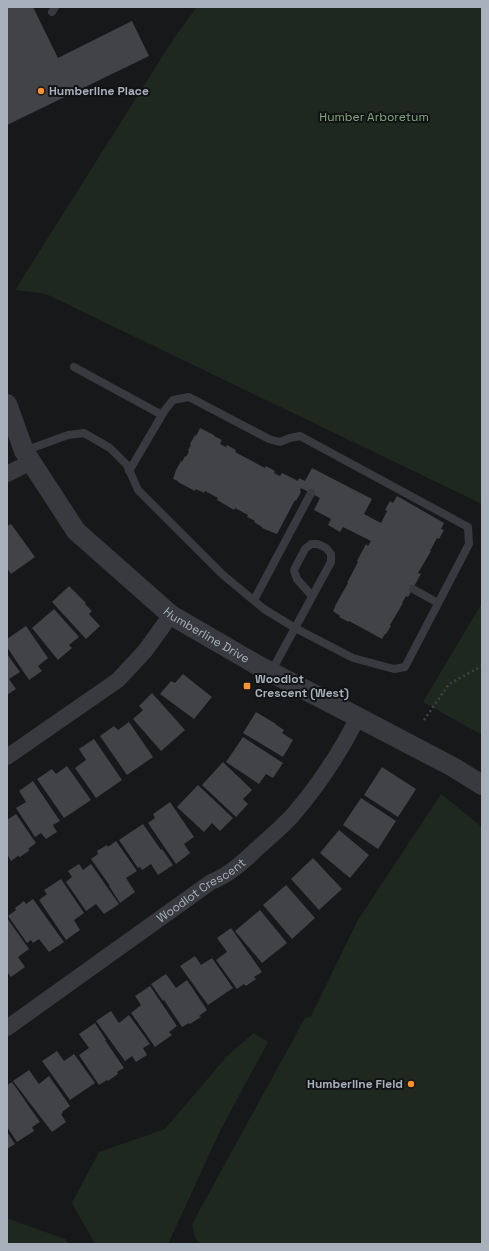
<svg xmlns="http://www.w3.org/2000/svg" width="489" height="1251" viewBox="0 0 489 1251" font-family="'Space Grotesk',sans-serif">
  <rect width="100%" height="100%" fill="#17181a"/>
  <path fill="#1f281f" d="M 197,7 L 482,7 L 482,504 L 46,294 L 15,290 L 174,38 Z
    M 482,603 L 482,735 L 423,702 Z
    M 441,794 L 482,827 L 482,1244 L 200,1244 L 200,1243 L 195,1238 L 192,1224 L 305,1018 L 311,1016 L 358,920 Z
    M 254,1033 L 268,1042 L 221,1129 L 168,1244 L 95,1244 L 72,1203 L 99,1152 L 165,1129 L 227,1056 Z
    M 9,1219 L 65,1239 L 70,1244 L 7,1244 L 7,1221 Z"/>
  <path fill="#414347" d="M 7,7 L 33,7 L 58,58 L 132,21 L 149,56 L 7,125 Z
    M 200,428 L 214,435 L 214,436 L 222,440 L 220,444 L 226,447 L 227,445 L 236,450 L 235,452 L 265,468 L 266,466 L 275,471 L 274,473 L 280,476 L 282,473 L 298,481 L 299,478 L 305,481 L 312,468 L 372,499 L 364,514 L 381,523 L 387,511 L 385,510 L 390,501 L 393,503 L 397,496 L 444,523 L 441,529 L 444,530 L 439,539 L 437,538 L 430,551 L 431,551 L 418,573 L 421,574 L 408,597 L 406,596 L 402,603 L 403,603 L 390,625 L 391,626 L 386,634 L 385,634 L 382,639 L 349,621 L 349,622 L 339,617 L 340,616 L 333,611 L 335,607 L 335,606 L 348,583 L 347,583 L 358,562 L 357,561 L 366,544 L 368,546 L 371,541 L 343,527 L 340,532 L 328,525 L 331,519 L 314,510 L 320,498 L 301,488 L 300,491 L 301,492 L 296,501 L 295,500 L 277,534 L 262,528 L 262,527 L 254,522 L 255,521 L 247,517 L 248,515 L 235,508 L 234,510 L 217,500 L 218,498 L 205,491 L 204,493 L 196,489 L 195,491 L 178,482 L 178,481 L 173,479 L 176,470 L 181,461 L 182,462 L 185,456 L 186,457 L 189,451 L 188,450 L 191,445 L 190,444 L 195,435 L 196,436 Z
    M 11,524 L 35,557 L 11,574 L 7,568 L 7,526 Z
    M 69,586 L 86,603 L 85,604 L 92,611 L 89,614 L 100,626 L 86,639 L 52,602 Z
    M 54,609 L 79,637 L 69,645 L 72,648 L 58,660 L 32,628 Z
    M 26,626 L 48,658 L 38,666 L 42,671 L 29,680 L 7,647 L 7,639 Z
    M 7,654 L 20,672 L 9,679 L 16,689 L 7,695 Z
    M 183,674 L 212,697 L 194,719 L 160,694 L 171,681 L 175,683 Z
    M 152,693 L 185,730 L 161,751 L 133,719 L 143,710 L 139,706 Z
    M 256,712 L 276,724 L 275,724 L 284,730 L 282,733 L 293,740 L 283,757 L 243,733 Z
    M 129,722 L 153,757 L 127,775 L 100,736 L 114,726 L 118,730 Z
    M 243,737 L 283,763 L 273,778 L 266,774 L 259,784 L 226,762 Z
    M 94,739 L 122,780 L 96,798 L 75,768 L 86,760 L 79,749 Z
    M 223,762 L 252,790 L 243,799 L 248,804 L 236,817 L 202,785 Z
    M 67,766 L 91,800 L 64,818 L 37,779 L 52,769 L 56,774 Z
    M 382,767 L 416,789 L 398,817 L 364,795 Z
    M 33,781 L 60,821 L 53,825 L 57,832 L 46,839 L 41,833 L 35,837 L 16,808 L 26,802 L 19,791 Z
    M 198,785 L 233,818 L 220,831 L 212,823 L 204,832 L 177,807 Z
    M 361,798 L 396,821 L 378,849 L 343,825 Z
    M 170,802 L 194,837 L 184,844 L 190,853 L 176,864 L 148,823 L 155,818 L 153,814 Z
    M 16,814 L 36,843 L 28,849 L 30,850 L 20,857 L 18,856 L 11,861 L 7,854 L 7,820 Z
    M 143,824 L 161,850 L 162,849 L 173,865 L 158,875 L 151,864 L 142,870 L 140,867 L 138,868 L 119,840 Z
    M 339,830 L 369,855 L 350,878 L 320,853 Z
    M 116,841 L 137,871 L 126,878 L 135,892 L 120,903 L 109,886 L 110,886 L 91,859 L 98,854 L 97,851 L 107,845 L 108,847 Z
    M 313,858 L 342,889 L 319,910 L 291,879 Z
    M 79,864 L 83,870 L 91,864 L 119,904 L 104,914 L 96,904 L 86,911 L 66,882 L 72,877 L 68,871 Z
    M 61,879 L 84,913 L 74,920 L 80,930 L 66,940 L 39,900 L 47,894 L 44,890 Z
    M 286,885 L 315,918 L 292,939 L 263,905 Z
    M 33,899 L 64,942 L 49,952 L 39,939 L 33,943 L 31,940 L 27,943 L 8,916 L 16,910 L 15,908 L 24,901 L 26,904 Z
    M 260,910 L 287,943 L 262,963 L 235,931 Z
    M 7,918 L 29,949 L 18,957 L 25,967 L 11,977 L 7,972 Z
    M 231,928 L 262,972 L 254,977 L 256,979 L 246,986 L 244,984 L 237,989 L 216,960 L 227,952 L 217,938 Z
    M 195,956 L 201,965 L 212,958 L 233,988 L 208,1005 L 180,966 Z
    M 166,974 L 176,988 L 187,980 L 207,1010 L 199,1016 L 201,1017 L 190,1024 L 189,1023 L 182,1027 L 164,1000 L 163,1001 L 151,984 Z
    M 150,986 L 177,1026 L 169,1032 L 172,1035 L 155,1047 L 131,1013 L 141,1005 L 135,996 Z
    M 111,1011 L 119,1023 L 129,1015 L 150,1044 L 143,1048 L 147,1055 L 136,1062 L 132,1056 L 125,1061 L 96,1021 Z
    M 95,1023 L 106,1040 L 105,1040 L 124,1068 L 117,1072 L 118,1074 L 108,1081 L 107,1080 L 99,1085 L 79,1055 L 89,1048 L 79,1034 Z
    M 57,1051 L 64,1061 L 74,1054 L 95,1083 L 70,1100 L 42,1061 Z
    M 29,1070 L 39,1084 L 49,1076 L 70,1106 L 62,1112 L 63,1113 L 61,1114 L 66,1122 L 52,1132 L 13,1081 Z
    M 12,1082 L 40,1122 L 32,1127 L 34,1131 L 17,1142 L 7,1127 L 7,1085 Z
    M 7,1132 L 15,1144 L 7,1149 Z"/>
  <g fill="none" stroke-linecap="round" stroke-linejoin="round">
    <path stroke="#3e4246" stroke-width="2.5" stroke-dasharray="2 3" stroke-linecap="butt" d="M 424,720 L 449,684 L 482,666"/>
    <path stroke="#383a3f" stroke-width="8" d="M 52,12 L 55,7
      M 74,367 L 162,415
      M 24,451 L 68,435 L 84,433 L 110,448 L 127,465 L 138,490 L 222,574 L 264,609 L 295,628 L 353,658 L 394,669 L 405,667 L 469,544 L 468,527 L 300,436 L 290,438 L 280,442 L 269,439 L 189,397 L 173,400 L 165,410 L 129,471
      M 413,589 L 438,603
      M 254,600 L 311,493
      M 271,672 L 331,562 L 331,554 L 326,548 L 318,544 L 311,544 L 305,549 L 294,570 L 297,579 L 312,596"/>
    <g stroke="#383a3f" stroke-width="16">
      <path d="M 7,474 L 31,462"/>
      <path d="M 7,757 L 118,680 L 145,651 L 171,615"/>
      <path id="s1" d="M 7,1028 L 211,882 C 230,875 246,859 260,846 C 271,836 282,827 292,816 C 318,786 340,753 358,717"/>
    </g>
    <path stroke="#383a3f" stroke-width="20" id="s2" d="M 7,404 L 24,451 L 76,531 L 171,615 L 259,666 L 346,711 L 453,767 L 482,785"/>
  </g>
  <g fill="#ff922a" stroke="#121315" stroke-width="1.5">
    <circle cx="41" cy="91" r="4"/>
    <rect x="243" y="682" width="8" height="8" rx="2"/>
    <circle cx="411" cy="1084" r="4"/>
  </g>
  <g text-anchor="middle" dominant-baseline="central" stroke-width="4" stroke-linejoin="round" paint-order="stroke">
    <g font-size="12" font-weight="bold" fill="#a8b1bb" stroke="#121315" text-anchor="start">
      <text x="49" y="91">Humberline Place</text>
      <text x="255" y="679">Woodlot<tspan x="255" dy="14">Crescent (West)</tspan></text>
      <text x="403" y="1084" text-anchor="end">Humberline Field</text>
    </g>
    <g font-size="12" fill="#83a77e" stroke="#121315">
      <text x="374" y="117">Humber Arboretum</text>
    </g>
    <g font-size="12" fill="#a8b1bb" stroke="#121315">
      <text stroke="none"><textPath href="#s2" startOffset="313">Humberline Drive</textPath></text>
      <text stroke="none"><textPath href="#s1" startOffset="238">Woodlot Crescent</textPath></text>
    </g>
  </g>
  <rect width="489" height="1251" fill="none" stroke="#a8b1bb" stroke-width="16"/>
</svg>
